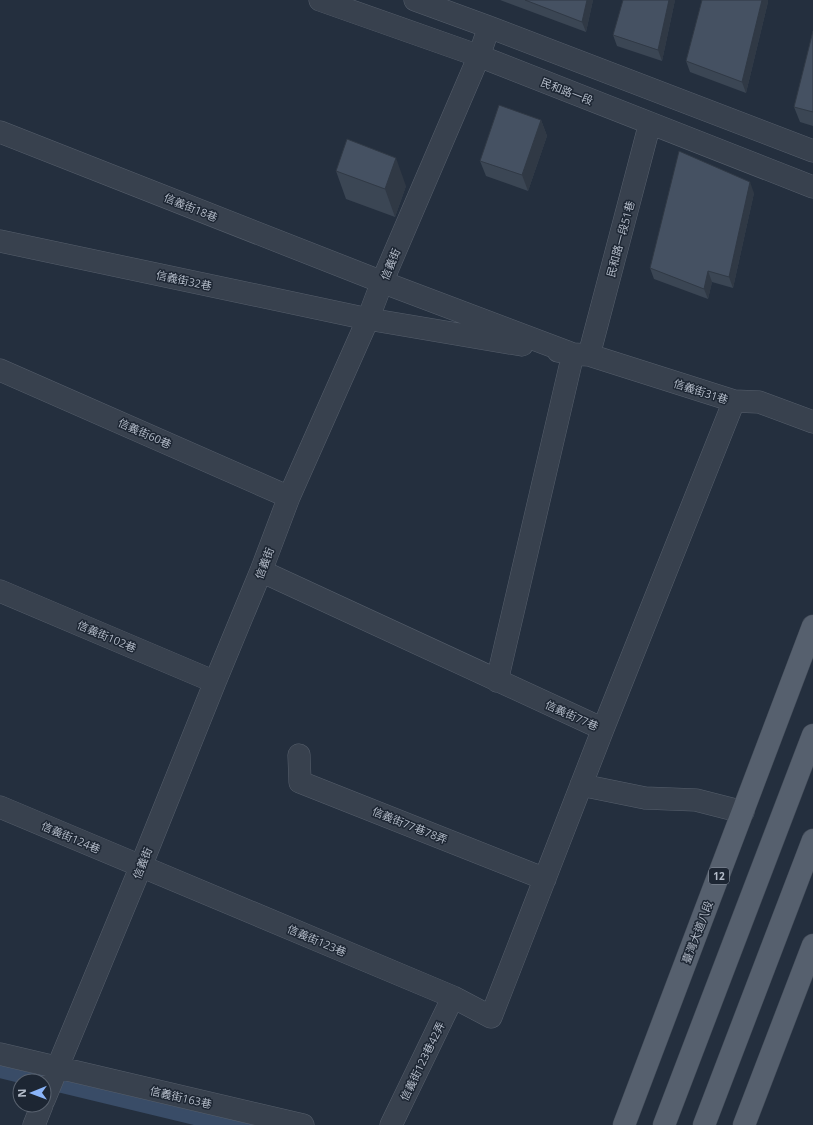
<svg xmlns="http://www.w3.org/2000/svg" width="813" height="1125" viewBox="0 0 813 1125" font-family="'Open Sans','Noto Sans TC',sans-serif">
  <rect width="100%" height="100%" fill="#242f3e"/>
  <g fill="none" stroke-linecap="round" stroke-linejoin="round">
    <path stroke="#394c67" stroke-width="22" d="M 0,1067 L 241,1125"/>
    <defs>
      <path id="minor" d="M 320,0 L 479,56 L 813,187
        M 415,0 L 489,27 L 813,151
        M 0,132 L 382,282 L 573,354 L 589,355 L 734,401 L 603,729 L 491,1017 L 453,997 L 0,807
        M 0,241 L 368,319 L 522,345
        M 589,355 L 650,123
        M 0,370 L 289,497
        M 734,401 L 759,402 L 813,422
        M 261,571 L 603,729
        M 0,591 L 215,682
        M 497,681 L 573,354 L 558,351
        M 299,755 L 300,782 L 545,879
        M 581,785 L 645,798 L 696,800 L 743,812
        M 0,1054 L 303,1125
        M 44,1100 L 141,866 L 215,682 L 261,571 L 289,497 L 368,319 L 382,282 L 479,56 L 489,27
        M 34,1125 L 42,1105
        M 391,1125 L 453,997"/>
      <path id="major" d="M 624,1125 L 813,626
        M 664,1125 L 813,735
        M 704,1125 L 813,840
        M 744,1125 L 813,945"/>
    </defs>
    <use href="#minor" stroke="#565f6c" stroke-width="23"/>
    <use href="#major" stroke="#414a57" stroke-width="23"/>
    <use href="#minor" stroke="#38414e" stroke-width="22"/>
    <use href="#major" stroke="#56606e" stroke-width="22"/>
  </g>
  <path fill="#3b4654" d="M 500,0 L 593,0 L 586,32 Z
    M 675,0 L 662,61 L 617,46 L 613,35 Z
    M 702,0 L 768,0 L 768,2 L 746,93 L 690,72 L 686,61 Z
    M 813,31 L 813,126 L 800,122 L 794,107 Z
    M 541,120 L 547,136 L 528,191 L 486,176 L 480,161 Z
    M 336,171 L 406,186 L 395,217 L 346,199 Z
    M 754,193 L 733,288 L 712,282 L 708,299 L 654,279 L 650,268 Z"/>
  <path fill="#303945" d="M 587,0 L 593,0 L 586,32 L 582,22 Z
    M 669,0 L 675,0 L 662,61 L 658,50 Z
    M 762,0 L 768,0 L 768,2 L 746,93 L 742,82 Z
    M 541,120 L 547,136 L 528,191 L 522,175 Z
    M 396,158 L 406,186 L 395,217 L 385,189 Z
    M 750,182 L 754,193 L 733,288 L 729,277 Z
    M 708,271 L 712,282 L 708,299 L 704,289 Z"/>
  <path fill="#455162" stroke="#303945" d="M 525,0 L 587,0 L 582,22 Z
    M 623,0 L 669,0 L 658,50 L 613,35 Z
    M 702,0 L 762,0 L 742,82 L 686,61 Z
    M 813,31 L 813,112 L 794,107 Z
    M 499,105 L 541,120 L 522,175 L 480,161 Z
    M 347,139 L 396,158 L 385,189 L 336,171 Z
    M 679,151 L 750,182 L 729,277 L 708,271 L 704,289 L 650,268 Z"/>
  <g text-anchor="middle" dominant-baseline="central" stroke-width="3" stroke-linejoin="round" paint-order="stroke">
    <rect fill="#1d2633" stroke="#878f9c" stroke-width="1" x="709" y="868" width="20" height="16" rx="3"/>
    <g font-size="10" font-weight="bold" fill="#b4bcc9">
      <text x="719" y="876">12</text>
    </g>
    <g font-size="11" fill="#b4bcc9" stroke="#1d2633">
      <text transform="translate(567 91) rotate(21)">民和路一段</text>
      <text transform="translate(191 207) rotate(22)">信義街18巷</text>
      <text transform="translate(620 239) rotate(-75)">民和路一段51巷</text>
      <text transform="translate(390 264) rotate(-67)">信義街</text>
      <text transform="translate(184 280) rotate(12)">信義街32巷</text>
      <text transform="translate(701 391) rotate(18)">信義街31巷</text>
      <text transform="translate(145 433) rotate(24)">信義街60巷</text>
      <text transform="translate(264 563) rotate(-69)">信義街</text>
      <text transform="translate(107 636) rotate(23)">信義街102巷</text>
      <text transform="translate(572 715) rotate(24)">信義街77巷</text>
      <text transform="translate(410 825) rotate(22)">信義街77巷78弄</text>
      <text transform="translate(71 837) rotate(23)">信義街124巷</text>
      <text transform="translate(142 863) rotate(-68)">信義街</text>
      <text transform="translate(697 932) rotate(-69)">臺灣大道八段</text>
      <text transform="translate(317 940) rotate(23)">信義街123巷</text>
      <text transform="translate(422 1061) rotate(-64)">信義街123巷42弄</text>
      <text transform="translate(181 1097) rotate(13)">信義街163巷</text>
    </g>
  </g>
  <g transform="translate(32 1093) rotate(269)"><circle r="19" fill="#1d2633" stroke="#59626f"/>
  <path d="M0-3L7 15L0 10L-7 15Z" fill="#8ab4f8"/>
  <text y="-6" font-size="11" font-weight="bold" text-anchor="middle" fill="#b4bcc9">N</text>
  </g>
</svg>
